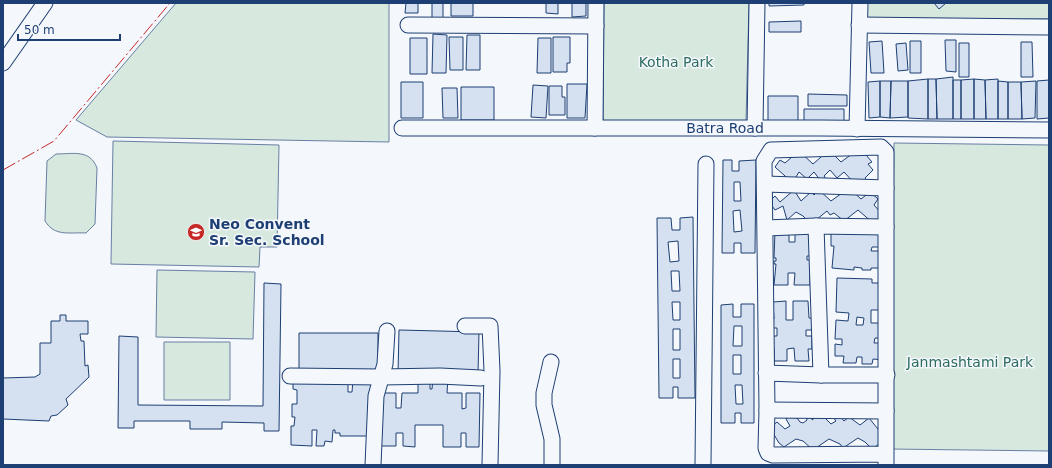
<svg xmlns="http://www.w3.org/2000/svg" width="1052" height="468" viewBox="0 0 1052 468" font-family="'DejaVu Sans',sans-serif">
  <rect width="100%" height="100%" fill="#f4f7fb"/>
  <path fill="#d7e8df" stroke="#687fa3" d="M 176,3 L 389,3 L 389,142 L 107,137 L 76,120 Z
    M 604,3 L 749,3 L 746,121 L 603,122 Z
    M 866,3 L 1049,3 L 1049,19 L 866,20 Z
    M 113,141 L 279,145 L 277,247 L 260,247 L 259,267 L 111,264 Z
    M 894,143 L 1049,145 L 1049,451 L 890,449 Z
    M 56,154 C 73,154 90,149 97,168 L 95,224 L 86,233 C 69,232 55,237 45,221 L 47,161 Z
    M 157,270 L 255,272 L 253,339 L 156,337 Z
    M 164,342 L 230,342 L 230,400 L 164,400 Z"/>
  <path fill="#d5e0f0" stroke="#1d3f73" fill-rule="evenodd" d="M 406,3 L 418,3 L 418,13 L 405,13 Z
    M 432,3 L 443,3 L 443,18 L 432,18 Z
    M 451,3 L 473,3 L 473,16 L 451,16 Z
    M 546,3 L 558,3 L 558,14 L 546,13 Z
    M 572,3 L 586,3 L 586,16 L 572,17 Z
    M 769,3 L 804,3 L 804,5 L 769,6 Z
    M 934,3 L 946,3 L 939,9 Z
    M 801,21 L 801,32 L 769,32 L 769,22 Z
    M 433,34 L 447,35 L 446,73 L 432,73 Z
    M 467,35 L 480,35 L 480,70 L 466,70 Z
    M 449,37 L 463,37 L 463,70 L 450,70 Z
    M 553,37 L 570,37 L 570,63 L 567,63 L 567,72 L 553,72 Z
    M 410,38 L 427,38 L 427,74 L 410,74 Z
    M 538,38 L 551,38 L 551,73 L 537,73 Z
    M 945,40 L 956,40 L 956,72 L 946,71 Z
    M 882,41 L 884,73 L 871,73 L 869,42 Z
    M 910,41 L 921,41 L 921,73 L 910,73 Z
    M 1021,42 L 1032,42 L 1033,77 L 1021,77 Z
    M 906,43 L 908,70 L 898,71 L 896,44 Z
    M 959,43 L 969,43 L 969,77 L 959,77 Z
    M 953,77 L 953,119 L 937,119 L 936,79 Z
    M 928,79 L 936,79 L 937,119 L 928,119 Z
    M 928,79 L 928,119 L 908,118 L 908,81 Z
    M 974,79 L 985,80 L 986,119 L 974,119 Z
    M 974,79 L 974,119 L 961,119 L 961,80 Z
    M 998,79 L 998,119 L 986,119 L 985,80 Z
    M 953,80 L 961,80 L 961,119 L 953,119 Z
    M 1049,80 L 1049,118 L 1037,119 L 1037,81 Z
    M 880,81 L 880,117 L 869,118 L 868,82 Z
    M 880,81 L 891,81 L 890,118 L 880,117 Z
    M 891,81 L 908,81 L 908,117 L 890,118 Z
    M 998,81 L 1008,82 L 1008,119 L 998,119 Z
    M 1036,81 L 1035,118 L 1022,119 L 1021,82 Z
    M 401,82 L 423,82 L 423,118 L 401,118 Z
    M 1008,82 L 1021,82 L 1022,119 L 1008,119 Z
    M 567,84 L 587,84 L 585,118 L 567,118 Z
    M 533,85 L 548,86 L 546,118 L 531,117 Z
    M 549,86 L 562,86 L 562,97 L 565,97 L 565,115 L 549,115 Z
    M 461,87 L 494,87 L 494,120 L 461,120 Z
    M 442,88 L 457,88 L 458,118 L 443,118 Z
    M 808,94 L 847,95 L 847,106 L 808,106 Z
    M 768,96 L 798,96 L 798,122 L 768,122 Z
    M 804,109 L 844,109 L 844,122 L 804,122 Z
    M 860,148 L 872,162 L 868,164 L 873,170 L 865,178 L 870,185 L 855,184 L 844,172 L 837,178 L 830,170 L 824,176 L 827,180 L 823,184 L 814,172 L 807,179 L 799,172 L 796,177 L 798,181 L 794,184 L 775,167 L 780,160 L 785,163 L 799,151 L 813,164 L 829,150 L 841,162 Z
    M 723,160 L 732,160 L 732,171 L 739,171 L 739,161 L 756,160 L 755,253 L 741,253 L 741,243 L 734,243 L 734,253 L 722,253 ZM 734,182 L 740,182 L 741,201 L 734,201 ZM 740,210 L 742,231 L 734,232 L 733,211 Z
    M 849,188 L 861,199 L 870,192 L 878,199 L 874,205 L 884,216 L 873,223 L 858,210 L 844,221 L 834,213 L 830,215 L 827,211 L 811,224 L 803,216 L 796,212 L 787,220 L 783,206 L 775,210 L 769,202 L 775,196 L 780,202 L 794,190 L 801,201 L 811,192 L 814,195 L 819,190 L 831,201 Z
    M 693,217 L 695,398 L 678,398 L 678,387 L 673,387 L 673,398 L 659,398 L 657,218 L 671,218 L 672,230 L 680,230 L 680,218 ZM 678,241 L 679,261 L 670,262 L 668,242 ZM 671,271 L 679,271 L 680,291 L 672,291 ZM 672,302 L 680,302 L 680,320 L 673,320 ZM 673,329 L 680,329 L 680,350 L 673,350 ZM 673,359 L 680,359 L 680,378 L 673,378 Z
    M 831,228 L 885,231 L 885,247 L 872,247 L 871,251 L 884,251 L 884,268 L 871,268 L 871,270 L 862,270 L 862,268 L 854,267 L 854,270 L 832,268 L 834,246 L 831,246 Z
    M 775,231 L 789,231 L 789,242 L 795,242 L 795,231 L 809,231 L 813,256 L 807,256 L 807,260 L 813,260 L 812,274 L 810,274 L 810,285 L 794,285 L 795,273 L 788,273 L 788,285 L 774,285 L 776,264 L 774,264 L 774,261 L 776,261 L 776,258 L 774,258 Z
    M 837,278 L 872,279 L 872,283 L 885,283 L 879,310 L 871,310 L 871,323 L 884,323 L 884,338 L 875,338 L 874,343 L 884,343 L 884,360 L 873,359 L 872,364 L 862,364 L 862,357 L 857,357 L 856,363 L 843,363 L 844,356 L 835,356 L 835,344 L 842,345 L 842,339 L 835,339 L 836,320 L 848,321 L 849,313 L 836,312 ZM 857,317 L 864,318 L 863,325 L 856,325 Z
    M 264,283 L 281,284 L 279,431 L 264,431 L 264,423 L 222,422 L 222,429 L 190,429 L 190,421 L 134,421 L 134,428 L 118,428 L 119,336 L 138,337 L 138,405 L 263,406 Z
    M 786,301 L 786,320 L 793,320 L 793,301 L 808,301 L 809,318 L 813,318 L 813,330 L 806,330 L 806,336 L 812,336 L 812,349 L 808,349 L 809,361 L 795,361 L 794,348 L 787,349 L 787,361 L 774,361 L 774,349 L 772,349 L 771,336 L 777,336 L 777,328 L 771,328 L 771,319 L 774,319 L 773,302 Z
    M 733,304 L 733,317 L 741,317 L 741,304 L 754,304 L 754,423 L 741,423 L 741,413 L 735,413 L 735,423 L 721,423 L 721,305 ZM 734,326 L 742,326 L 742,346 L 733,346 ZM 733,355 L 741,355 L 741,374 L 733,374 ZM 735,385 L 742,385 L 743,404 L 736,404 Z
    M 60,315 L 66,315 L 66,321 L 88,321 L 88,334 L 80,334 L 81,341 L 84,341 L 85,366 L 88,365 L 89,377 L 66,399 L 68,405 L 57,415 L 51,416 L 49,421 L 3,419 L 3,378 L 35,377 L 40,374 L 40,343 L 51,343 L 51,321 L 60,321 Z
    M 399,330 L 479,332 L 478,374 L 398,373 Z
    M 299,333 L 378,333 L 378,374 L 299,374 Z
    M 418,377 L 430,378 L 430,389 L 432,389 L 433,378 L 448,378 L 447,393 L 462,393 L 462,409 L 466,408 L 466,393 L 480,393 L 479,447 L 466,447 L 466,433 L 461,433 L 461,447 L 443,447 L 443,425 L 415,425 L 415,447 L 403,446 L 403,433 L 396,433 L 396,446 L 380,446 L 380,393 L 396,393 L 396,408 L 401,408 L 402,393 L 418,393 Z
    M 293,378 L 348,380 L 348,392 L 352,392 L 353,379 L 371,380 L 369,436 L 340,436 L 340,433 L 335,433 L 335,430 L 333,430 L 332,442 L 325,441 L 324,446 L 316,446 L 317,430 L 312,430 L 312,446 L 291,445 L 291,426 L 294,426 L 295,417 L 292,417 L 292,404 L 297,404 L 297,390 L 293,389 Z
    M 791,415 L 797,418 L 800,422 L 803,423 L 807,420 L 806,415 L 813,416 L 812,420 L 817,416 L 825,418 L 831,424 L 836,421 L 832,416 L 839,415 L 844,421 L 849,417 L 860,425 L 869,418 L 886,439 L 872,449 L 865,442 L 858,438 L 843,448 L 840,444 L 829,439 L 813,450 L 803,441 L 796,439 L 784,447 L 779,443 L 770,428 L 777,422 L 785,429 L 790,426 L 786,419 Z"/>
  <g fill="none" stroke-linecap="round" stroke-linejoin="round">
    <defs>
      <g id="minor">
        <path d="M 408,25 L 596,26"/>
        <path d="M 859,25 L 1049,27"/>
        <path d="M 3,63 L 45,3"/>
        <path id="s1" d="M 402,128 L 820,128 L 1049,130"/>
        <path d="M 595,128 L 596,3"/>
        <path d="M 755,128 L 757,3"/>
        <path d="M 857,129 L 860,3"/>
        <path d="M 765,184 L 886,188"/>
        <path d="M 816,226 L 821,375 L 887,375"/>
        <path d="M 766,228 L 816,226 L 886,227"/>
        <path d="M 465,326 L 490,326 L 492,371 L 490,465"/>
        <path d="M 551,362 L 544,393 L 544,405 L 552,439 L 552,465"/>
        <path d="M 766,373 L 821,375"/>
        <path d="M 290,376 L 381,377 L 440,376 L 481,378"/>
        <path d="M 767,410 L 886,411"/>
        <path d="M 886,454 L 773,455 L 768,453 L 766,448 L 767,410 L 764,161 L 771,150 L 881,147 L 886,152 L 886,465"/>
        <path d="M 373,465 L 376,396 L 385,364 L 387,331"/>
        <path d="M 703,465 L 706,164"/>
      </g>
    </defs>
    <use href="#minor" stroke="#1d3f73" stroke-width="17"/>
    <use href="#minor" stroke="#f4f7fb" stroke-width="15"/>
    <path stroke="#c62828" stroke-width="1" stroke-dasharray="14 3 2 3" stroke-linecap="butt" d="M 3,170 L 54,141 L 170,3"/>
  </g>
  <defs>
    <symbol id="school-disc" viewBox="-11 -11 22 22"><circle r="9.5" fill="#c62828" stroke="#f4f7fb"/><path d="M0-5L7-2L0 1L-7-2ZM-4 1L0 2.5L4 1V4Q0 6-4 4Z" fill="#fff"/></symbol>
  </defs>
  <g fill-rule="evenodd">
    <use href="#school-disc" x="186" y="222" width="20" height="20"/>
  </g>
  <g text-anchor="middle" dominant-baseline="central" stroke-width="3" stroke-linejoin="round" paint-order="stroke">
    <g font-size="14" fill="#2c6c60" stroke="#f4f7fb">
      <text x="676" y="62">Kotha Park</text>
      <text x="970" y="362">Janmashtami Park</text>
    </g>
    <g font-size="14" fill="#1d3f73" stroke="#f4f7fb">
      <text stroke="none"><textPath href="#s1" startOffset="323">Batra Road</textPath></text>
    </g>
    <g font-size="14" font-weight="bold" fill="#1d3f73" stroke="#f4f7fb" text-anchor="start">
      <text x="209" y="224">Neo Convent<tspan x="209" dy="16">Sr. Sec. School</tspan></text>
    </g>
  </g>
  <rect width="1052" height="468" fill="none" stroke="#1d3f73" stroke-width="8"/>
  <path d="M18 34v6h102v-6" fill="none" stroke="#1d3f73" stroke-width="2"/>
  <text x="24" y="34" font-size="12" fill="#1d3f73" stroke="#f4f7fb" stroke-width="3" paint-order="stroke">50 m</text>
</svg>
